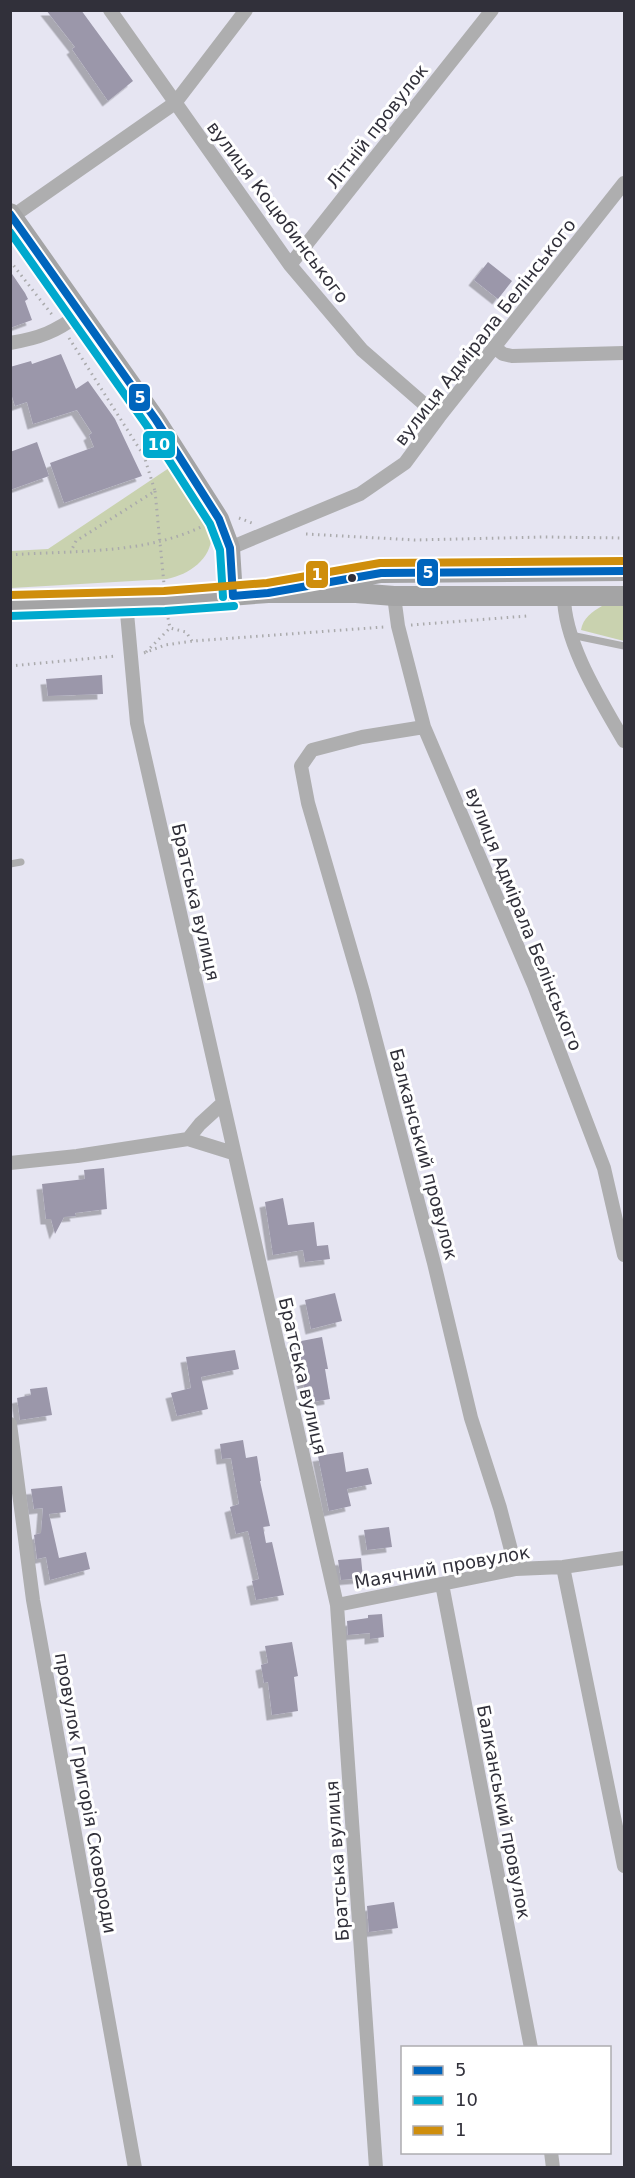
<svg xmlns="http://www.w3.org/2000/svg" width="635" height="2178" viewBox="0 0 635 2178" font-family="'DejaVu Sans',sans-serif">
  <defs>
    <filter id="shadow"><feDropShadow dx="-5.5" dy="5.5" stdDeviation="0" flood-color="#0004"/></filter>
  </defs>
  <rect width="100%" height="100%" fill="#e6e5f2"/>
  <path fill="#c9d2af" d="M 172,466 C 184,484 199,502 208,521 C 221,551 194,574 167,579 L 11,588 L 11,551 L 48,549 Z
    M 602,606 L 624,606 L 624,641 L 581,630 C 583,618 592,612 602,606 Z"/>
  <path fill="#9b97aa" filter="url(#shadow)" d="M 46,10 L 81,10 L 133,81 L 108,101 L 72,49 L 75,47 Z
    M 488,262 L 512,281 L 498,299 L 474,280 Z
    M 10,271 L 25,293 L 28,299 L 25,301 L 32,320 L 10,328 Z
    M 61,354 L 76,389 L 88,381 L 115,419 L 142,476 L 64,503 L 50,463 L 94,447 L 89,435 L 92,433 L 77,410 L 33,424 L 27,402 L 15,406 L 10,390 L 10,367 L 31,361 L 32,364 Z
    M 37,442 L 49,476 L 10,490 L 10,452 Z
    M 102,675 L 103,694 L 48,696 L 46,679 Z
    M 104,1168 L 107,1209 L 75,1213 L 76,1216 L 64,1217 L 55,1234 L 51,1219 L 46,1219 L 42,1184 L 85,1179 L 84,1170 Z
    M 283,1198 L 288,1225 L 314,1222 L 317,1246 L 328,1245 L 330,1259 L 305,1262 L 303,1250 L 273,1255 L 265,1202 Z
    M 335,1293 L 342,1321 L 311,1329 L 305,1300 Z
    M 322,1337 L 328,1369 L 325,1369 L 330,1399 L 307,1403 L 301,1374 L 297,1374 L 291,1343 Z
    M 235,1350 L 239,1369 L 201,1377 L 208,1409 L 177,1416 L 171,1393 L 191,1388 L 186,1357 Z
    M 47,1387 L 52,1415 L 20,1420 L 17,1398 L 31,1395 L 30,1389 Z
    M 243,1440 L 246,1458 L 257,1456 L 261,1481 L 260,1481 L 270,1526 L 263,1527 L 266,1543 L 272,1542 L 284,1595 L 256,1600 L 252,1581 L 259,1579 L 248,1531 L 236,1534 L 230,1507 L 239,1504 L 231,1458 L 222,1459 L 220,1444 Z
    M 343,1452 L 346,1472 L 368,1468 L 372,1484 L 347,1489 L 351,1506 L 329,1511 L 318,1456 Z
    M 62,1486 L 66,1512 L 49,1514 L 59,1558 L 86,1552 L 90,1569 L 50,1580 L 46,1557 L 37,1559 L 34,1535 L 41,1533 L 43,1508 L 34,1509 L 31,1489 Z
    M 389,1527 L 392,1547 L 367,1550 L 364,1530 Z
    M 361,1558 L 363,1578 L 341,1580 L 338,1560 Z
    M 382,1614 L 384,1637 L 370,1639 L 370,1633 L 348,1635 L 347,1621 L 368,1618 L 368,1615 Z
    M 292,1642 L 298,1676 L 294,1677 L 298,1711 L 272,1715 L 268,1682 L 264,1683 L 261,1665 L 268,1663 L 265,1646 Z
    M 394,1902 L 398,1928 L 369,1932 L 367,1906 Z"/>
  <g fill="none" stroke-linecap="round" stroke-linejoin="round">
    <path stroke="#aaaaac" stroke-width="3" stroke-dasharray="1.5 4.5" stroke-linecap="butt" d="M 10,261 L 53,316
      M 69,338 L 144,456 L 155,491 L 76,541 L 71,551
      M 155,491 L 164,584
      M 239,518 L 252,523
      M 306,534 L 415,540 L 545,537 L 624,538
      M 10,555 C 75,550 143,555 203,526
      M 168,618 L 170,628 L 186,632 L 192,641
      M 411,625 L 527,616
      M 146,652 L 170,628
      M 144,653 L 165,645 L 193,641 L 384,627
      M 10,666 L 116,656"/>
    <path stroke="#aeaeaf" stroke-width="7" d="M 571,635 L 624,646
      M 10,864 L 21,862"/>
    <path stroke="#aeaeaf" stroke-width="14" d="M 110,10 L 290,265 L 362,350 L 439,417
      M 13,216 L 175,103 L 246,10
      M 290,265 L 492,10
      M 10,343 C 40,338 55,332 80,314
      M 494,347 L 503,354 L 512,356 L 624,353
      M 230,548 L 360,494 L 405,463 L 439,417 L 624,183
      M 394,596 L 398,626 L 424,727 L 534,985 L 604,1168 L 624,1255
      M 564,596 C 564,643 601,701 624,741
      M 126,602 L 137,723 L 337,1605 L 376,2168
      M 424,727 L 362,737 L 312,750 L 301,766 L 308,803 L 363,992 L 434,1263 L 471,1418 L 500,1508 L 516,1569
      M 188,1139 L 200,1124 L 223,1103
      M 10,1163 L 77,1156 L 188,1139 L 233,1153
      M 10,1424 L 33,1600 L 135,2168
      M 563,1567 L 624,1866
      M 442,1584 L 531,2048
      M 337,1605 L 516,1569 L 563,1567 L 624,1558
      M 551,2152 L 553,2168"/>
    <path stroke="#a4a4a5" stroke-width="20" d="M 10,213 L 156,420 L 219,519 L 230,548 L 233,596
      M 318,584 L 381,573 L 624,571
      M 10,606 L 165,601 L 268,593 L 356,593 L 394,596 L 624,596"/>
    <defs>
      <path id="bus-1" d="M 10,214 L 156,420 L 219,519 L 230,548 L 233,596
        M 233,596 L 268,593 L 381,573 L 624,571"/>
      <path id="bus-2" d="M 10,232 L 147,426 L 210,524 L 220,550 L 223,597
        M 10,616 L 165,611 L 234,606"/>
      <path id="bus-3" d="M 10,595 L 164,591 L 267,583 L 380,563 L 624,561"/>
    </defs>
    <use href="#bus-1" stroke="#fff" stroke-width="12"/>
    <use href="#bus-2" stroke="#fff" stroke-width="12"/>
    <use href="#bus-3" stroke="#fff" stroke-width="12"/>
    <use href="#bus-1" stroke="#0065bd" stroke-width="8"/>
    <use href="#bus-2" stroke="#00a9ce" stroke-width="8"/>
    <use href="#bus-3" stroke="#cf8e0c" stroke-width="8"/>
  </g>
  <circle fill="#31303a" stroke="#fff" stroke-width="2" cx="352" cy="578" r="5"/>
  <g text-anchor="middle" dominant-baseline="central" stroke-width="6" stroke-linejoin="round" paint-order="stroke">
    <g font-size="18" fill="#31303a" stroke="#fff">
      <text transform="translate(377 126) rotate(-52)">Літній провулок</text>
      <text transform="translate(278 212) rotate(53)">вулиця Коцюбинського</text>
      <text transform="translate(485 332) rotate(-52)">вулиця Адмірала Белінського</text>
      <text transform="translate(196 902) rotate(77)">Братська вулиця</text>
      <text transform="translate(524 919) rotate(68)">вулиця Адмірала Белінського</text>
      <text transform="translate(424 1154) rotate(75)">Балканський провулок</text>
      <text transform="translate(303 1376) rotate(77)">Братська вулиця</text>
      <text transform="translate(442 1567) rotate(-10)">Маячний провулок</text>
      <text transform="translate(86 1793) rotate(80)">провулок Григорія Сковороди</text>
      <text transform="translate(504 1812) rotate(79)">Балканський провулок</text>
      <text transform="translate(337 1861) rotate(-94)">Братська вулиця</text>
    </g>
  </g>
  <g stroke="#fff" stroke-width="2">
    <rect x="128" y="383" width="23" height="29" rx="6" fill="#0065bd"/>
    <rect x="142" y="430" width="34" height="29" rx="6" fill="#00a9ce"/>
    <rect x="416" y="558" width="23" height="29" rx="6" fill="#0065bd"/>
    <rect x="305" y="560" width="24" height="29" rx="6" fill="#cf8e0c"/>
  </g>
  <g font-size="16" text-anchor="middle" font-weight="bold" fill="#fff">
    <text x="140" y="403">5</text>
    <text x="159" y="450">10</text>
    <text x="428" y="578">5</text>
    <text x="317" y="580">1</text>
  </g>
  <rect width="635" height="2178" fill="none" stroke="#31303a" stroke-width="24"/>
  <rect x="401" y="2046" width="210" height="108" fill="#ffffff" stroke="#adacb0" stroke-width="1.5"/>
  <rect x="413" y="2066" width="30" height="9" fill="#0065bd" stroke="#adacb0" stroke-width="1.5"/>
  <text x="455" y="2076" font-size="18" fill="#31303a">5</text>
  <rect x="413" y="2096" width="30" height="9" fill="#00a9ce" stroke="#adacb0" stroke-width="1.5"/>
  <text x="455" y="2106" font-size="18" fill="#31303a">10</text>
  <rect x="413" y="2126" width="30" height="9" fill="#cf8e0c" stroke="#adacb0" stroke-width="1.5"/>
  <text x="455" y="2136" font-size="18" fill="#31303a">1</text>
</svg>
